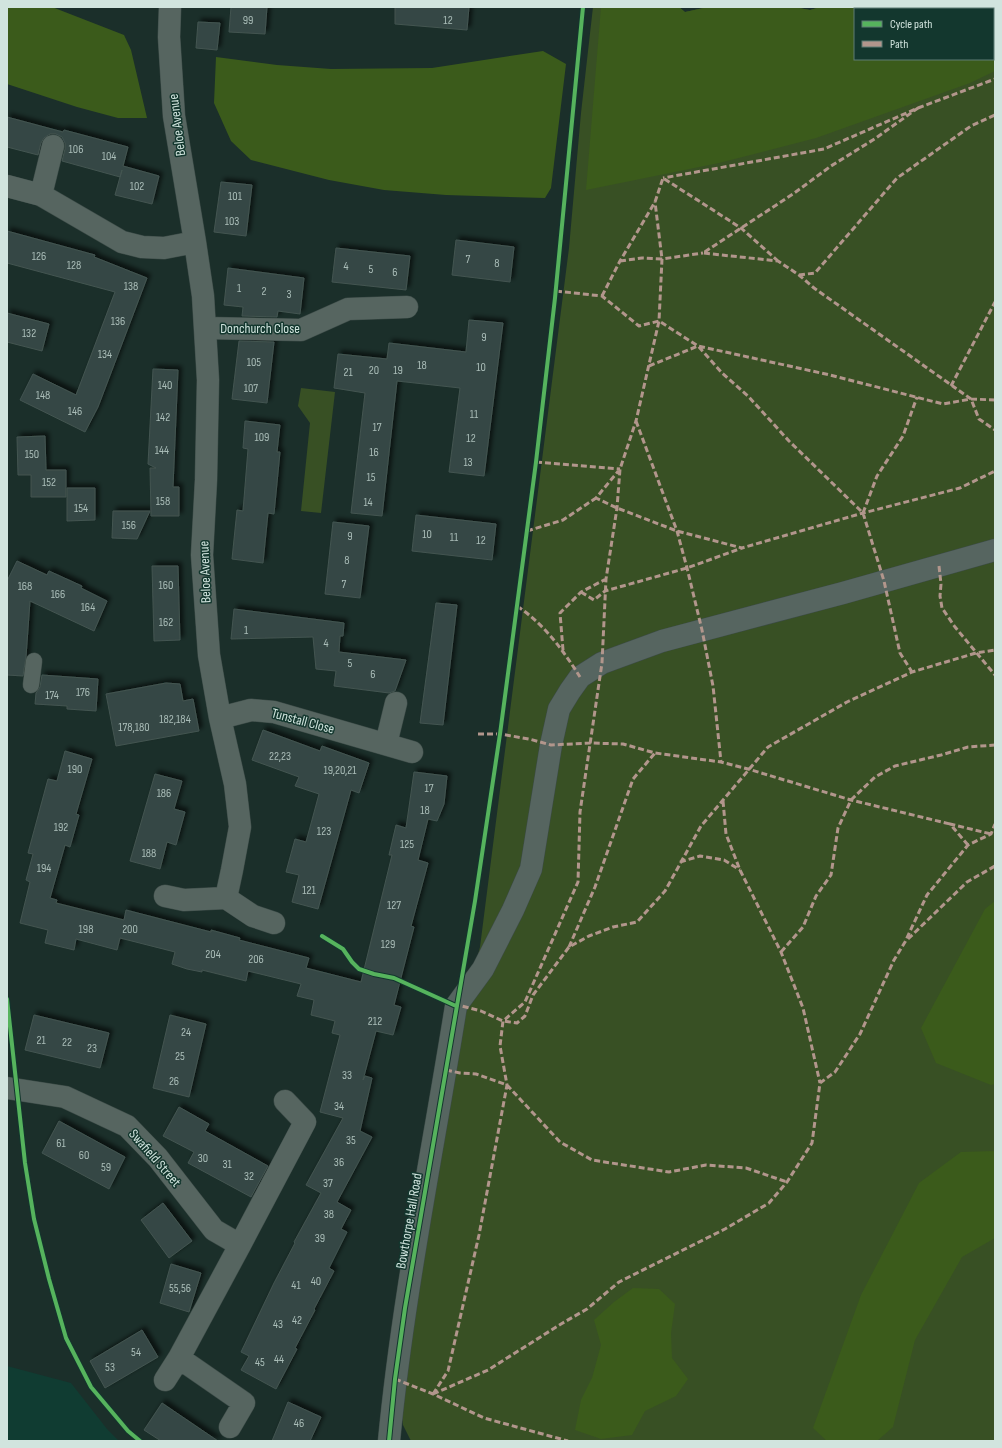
<svg xmlns="http://www.w3.org/2000/svg" width="1002" height="1448" viewBox="0 0 1002 1448" font-family="'Sofia Sans Condensed',sans-serif">
  <defs>
    <filter id="shadow"><feDropShadow dx="3.5" dy="-3.5" stdDeviation="2" flood-color="#0009"/></filter>
  </defs>
  <rect width="100%" height="100%" fill="#1b2f2a"/>
  <path fill="#103c32" d="M 7,1366 L 71,1383 L 107,1429 L 119,1441 L 7,1441 Z"/>
  <path fill="#385024" fill-rule="evenodd" d="M 593,7 L 679,7 L 685,12 L 708,7 L 794,7 L 810,10 L 820,7 L 995,7 L 995,1441 L 411,1441 L 403,1425 L 400,1401 L 468,993 L 480,947 L 569,248 L 581,113 ZM 855,9 L 993,9 L 993,59 L 855,59 Z
    M 301,388 L 335,392 L 321,513 L 301,511 L 310,423 L 298,406 Z"/>
  <path fill="#3b5b1b" fill-rule="evenodd" d="M 7,7 L 52,7 L 124,35 L 131,50 L 147,118 L 118,118 L 77,107 L 7,84 Z
    M 601,7 L 679,7 L 685,12 L 708,7 L 794,7 L 810,10 L 820,7 L 995,7 L 995,71 L 970,83 L 816,138 L 719,163 L 586,190 ZM 855,9 L 993,9 L 993,59 L 855,59 Z
    M 543,51 L 566,64 L 551,188 L 545,198 L 446,195 L 384,190 L 329,180 L 251,160 L 231,141 L 214,103 L 216,57 L 277,65 L 331,69 L 432,68 Z
    M 995,901 L 995,1084 L 991,1085 L 936,1063 L 921,1028 L 985,909 Z
    M 995,1151 L 995,1238 L 962,1257 L 915,1340 L 893,1427 L 877,1441 L 827,1441 L 813,1428 L 861,1295 L 919,1183 L 961,1152 Z
    M 633,1288 L 659,1289 L 675,1304 L 671,1333 L 672,1358 L 688,1379 L 676,1396 L 645,1411 L 632,1435 L 601,1439 L 575,1430 L 581,1400 L 592,1378 L 601,1345 L 594,1320 L 614,1302 Z"/>
  <path fill="#364744" stroke="#435551" filter="url(#shadow)" d="M 231,7 L 267,7 L 265,34 L 229,32 Z
    M 395,7 L 469,7 L 467,30 L 395,24 Z
    M 198,22 L 220,23 L 217,50 L 196,48 Z
    M 7,117 L 63,132 L 64,130 L 128,147 L 123,166 L 159,176 L 152,204 L 115,195 L 122,170 L 120,177 L 62,161 L 65,149 L 65,143 L 62,137 L 56,134 L 50,134 L 44,138 L 41,143 L 38,155 L 7,147 Z
    M 221,182 L 252,185 L 246,236 L 214,232 Z
    M 7,231 L 95,255 L 94,257 L 147,278 L 98,407 L 85,432 L 20,400 L 33,374 L 76,395 L 115,292 L 7,263 Z
    M 456,240 L 514,247 L 510,282 L 452,275 Z
    M 336,248 L 410,256 L 406,290 L 332,282 Z
    M 228,268 L 304,278 L 300,314 L 278,311 L 277,317 L 242,316 L 243,307 L 224,305 Z
    M 7,313 L 49,324 L 42,351 L 7,342 Z
    M 469,320 L 503,323 L 484,476 L 449,472 L 460,388 L 397,381 L 382,516 L 351,513 L 365,393 L 334,388 L 338,354 L 387,359 L 389,343 L 466,352 Z
    M 239,341 L 274,342 L 267,403 L 232,399 Z
    M 153,369 L 178,370 L 173,487 L 179,487 L 179,516 L 151,516 L 150,468 L 156,468 L 148,464 Z
    M 245,421 L 280,425 L 277,452 L 280,452 L 274,514 L 268,513 L 263,563 L 232,559 L 237,510 L 243,511 L 248,449 L 243,448 Z
    M 45,436 L 46,470 L 66,470 L 66,497 L 31,497 L 31,475 L 18,475 L 17,437 Z
    M 67,488 L 95,488 L 95,520 L 67,521 Z
    M 113,511 L 150,511 L 137,539 L 112,538 Z
    M 416,515 L 496,524 L 492,560 L 412,551 Z
    M 333,522 L 369,526 L 360,598 L 325,594 Z
    M 17,561 L 47,575 L 49,571 L 82,586 L 81,588 L 107,601 L 94,631 L 30,601 L 26,657 L 23,676 L 7,675 L 7,581 Z
    M 152,566 L 178,566 L 180,640 L 154,641 Z
    M 436,603 L 457,605 L 443,725 L 420,723 Z
    M 234,609 L 344,623 L 343,636 L 340,636 L 339,652 L 406,660 L 395,691 L 389,693 L 334,686 L 336,671 L 316,669 L 313,637 L 231,639 Z
    M 42,675 L 98,679 L 96,711 L 67,709 L 67,706 L 35,704 L 36,693 L 40,687 Z
    M 166,683 L 180,684 L 183,701 L 193,699 L 199,731 L 116,746 L 106,694 Z
    M 263,730 L 320,751 L 322,746 L 369,763 L 359,793 L 351,790 L 318,909 L 292,902 L 299,875 L 286,872 L 295,839 L 306,842 L 319,794 L 295,786 L 299,777 L 252,760 Z
    M 65,751 L 92,759 L 76,814 L 79,815 L 70,847 L 65,845 L 50,898 L 57,900 L 56,903 L 124,920 L 126,910 L 211,932 L 211,930 L 240,938 L 239,940 L 309,958 L 306,968 L 361,982 L 392,855 L 389,855 L 396,825 L 406,828 L 414,772 L 447,776 L 444,804 L 437,821 L 428,819 L 418,860 L 428,863 L 411,926 L 414,927 L 394,1005 L 401,1007 L 393,1035 L 376,1031 L 363,1080 L 365,1076 L 372,1078 L 360,1131 L 372,1137 L 337,1202 L 351,1210 L 341,1229 L 347,1232 L 329,1268 L 334,1271 L 314,1309 L 315,1310 L 295,1348 L 297,1349 L 276,1389 L 241,1370 L 249,1356 L 241,1352 L 274,1283 L 295,1243 L 294,1242 L 321,1193 L 306,1185 L 343,1118 L 320,1112 L 340,1035 L 332,1033 L 335,1021 L 311,1015 L 314,1000 L 297,996 L 301,984 L 248,971 L 246,981 L 202,970 L 202,972 L 187,969 L 172,964 L 175,952 L 120,938 L 117,950 L 76,939 L 74,950 L 45,943 L 48,930 L 20,923 L 30,882 L 26,880 L 33,854 L 28,853 L 48,779 L 57,781 Z
    M 155,774 L 182,781 L 174,809 L 185,812 L 176,845 L 167,842 L 160,869 L 130,861 Z
    M 34,1015 L 109,1033 L 100,1068 L 25,1050 Z
    M 170,1015 L 206,1024 L 189,1097 L 153,1088 Z
    M 179,1107 L 209,1124 L 205,1131 L 268,1166 L 251,1197 L 188,1163 L 194,1152 L 163,1136 Z
    M 59,1121 L 125,1157 L 109,1189 L 42,1153 Z
    M 163,1203 L 192,1241 L 169,1258 L 141,1220 Z
    M 171,1264 L 201,1273 L 189,1312 L 160,1303 Z
    M 142,1330 L 158,1357 L 105,1388 L 90,1361 Z
    M 288,1402 L 321,1417 L 310,1441 L 272,1441 Z
    M 162,1403 L 218,1441 L 161,1441 L 144,1430 Z"/>
  <g fill="none" stroke-linecap="round" stroke-linejoin="round">
    <defs>
      <path id="lane" d="M 31,685 L 34,661"/>
      <path id="street" d="M 170,7 L 169,37 L 174,116 L 195,242 L 203,296 L 208,380 L 206,480 L 202,555 L 209,655 L 220,718 L 235,784 L 240,827 L 232,870 L 226,898
        M 7,186 L 41,195 L 122,242 L 142,247 L 164,248 L 195,242
        M 41,195 L 53,146
        M 205,328 L 301,330 L 348,309 L 407,307
        M 220,718 L 251,710 L 274,712 L 412,752
        M 386,744 L 396,703
        M 165,896 L 184,900 L 226,898 L 253,916 L 274,923
        M 7,1088 L 65,1097 L 127,1126 L 158,1158 L 214,1230 L 240,1245 L 179,1358 L 244,1403 L 230,1427
        M 240,1245 L 305,1122 L 285,1101
        M 165,1380 L 179,1358
        M 389,1441 C 403,1295 433,1151 456,1006 L 483,969 L 513,910 L 531,869 L 551,745 L 559,709 L 570,691 L 580,677 L 602,663 L 662,641 L 843,593 L 995,550"/>
    </defs>
    <use href="#lane" stroke="#3c4b47" stroke-width="17"/>
    <use href="#street" stroke="#3c4b47" stroke-width="23"/>
    <use href="#lane" stroke="#566560" stroke-width="16"/>
    <use href="#street" stroke="#566560" stroke-width="22"/>
    <path stroke="#b2968c" stroke-width="3" stroke-dasharray="6 3" stroke-linecap="butt" d="M 918,108 L 995,79
      M 620,261 L 642,258 L 662,259 L 655,202
      M 799,275 L 815,273 L 897,178 L 971,126 L 995,115
      M 556,291 L 602,296 L 639,326 L 659,321 L 698,346 L 722,373 L 748,396 L 789,441 L 863,513 L 884,581 L 900,653 L 912,672
      M 602,296 L 620,261 L 655,202 L 663,178 L 741,228 L 778,261
      M 649,366 L 698,346 L 830,375 L 943,404 L 971,399 L 814,288 L 799,275 L 778,261 L 703,253 L 793,194 L 831,166 L 876,138 L 918,108 L 824,149 L 663,178
      M 951,386 L 995,302
      M 995,400 L 971,399 L 979,419 L 995,430
      M 636,421 L 677,531 L 687,568 L 702,630 L 713,686 L 721,762
      M 536,462 L 620,469
      M 620,469 L 596,498 L 617,508 L 677,531 L 742,548 L 863,513 L 960,488 L 995,471
      M 863,513 L 877,476 L 903,436 L 917,397
      M 527,531 L 563,520 L 596,498
      M 939,566 L 941,584 L 940,596 L 942,608 L 955,627 L 995,675
      M 581,592 L 594,600 L 605,591 L 687,568 L 742,548
      M 517,606 C 544,624 563,650 580,677
      M 563,650 L 560,613 L 581,592 L 606,579
      M 478,734 L 500,734 L 529,739 L 551,745 L 590,743 L 623,744 L 655,753 L 721,762 L 748,769 L 851,800 L 950,824
      M 723,801 L 726,834 L 740,870 L 781,952 L 803,1008 L 820,1083
      M 968,845 L 950,824 L 991,834
      M 680,862 L 700,856 L 724,860 L 740,870
      M 908,939 L 967,882 L 995,866
      M 569,947 L 595,887 L 633,779 L 655,753
      M 781,952 L 803,927 L 816,896 L 831,875 L 838,828 L 851,800 L 875,777 L 895,766 L 941,755 L 968,747 L 995,745
      M 454,1004 L 481,1011 L 503,1021 L 517,1023 L 525,1016 L 533,995 L 569,947 L 589,936 L 613,927 L 637,922 L 665,891 L 701,826 L 768,747 L 847,702 L 912,672 L 976,653 L 995,650
      M 446,1070 L 460,1073 L 476,1074 L 507,1085 L 560,1142 L 592,1160 L 669,1172 L 706,1165 L 746,1168 L 787,1182
      M 395,1379 L 433,1394 L 484,1418 L 568,1441
      M 433,1394 L 448,1371 L 479,1235 L 507,1085 L 500,1046 L 503,1021 L 525,1002 L 578,882 L 580,812 L 602,663 L 606,579 L 617,508 L 620,469 L 636,421 L 659,321 L 662,259 L 703,253
      M 433,1394 L 488,1370 L 561,1324 L 587,1309 L 619,1282 L 725,1229 L 769,1203 L 787,1182 L 812,1143 L 820,1083 L 835,1072 L 860,1034 L 894,960 L 905,942 L 927,895 L 968,845 L 991,834 L 995,824"/>
    <defs>
      <path id="cycleway" d="M 322,936 L 343,949 L 352,962 L 359,969 L 374,974 L 394,978 L 456,1006
        M 7,999 L 25,1163 L 34,1219 L 49,1279 L 66,1338 L 91,1387 L 128,1431 L 140,1441
        M 389,1441 L 395,1379 L 405,1308 L 475,901 L 500,734 L 536,462 L 555,298 L 583,7"/>
    </defs>
    <use href="#cycleway" stroke="#13372e" stroke-width="6"/>
    <use href="#cycleway" stroke="#56b35d" stroke-width="4"/>
  </g>
  <g text-anchor="middle" dominant-baseline="central" stroke-width="3" stroke-linejoin="round" paint-order="stroke">
    <g font-size="12" fill="#aabdb8">
      <text x="248" y="20">99</text>
      <text x="448" y="20">12</text>
      <text x="76" y="149">106</text>
      <text x="109" y="156">104</text>
      <text x="137" y="186">102</text>
      <text x="235" y="196">101</text>
      <text x="232" y="221">103</text>
      <text x="39" y="256">126</text>
      <text x="468" y="259">7</text>
      <text x="497" y="263">8</text>
      <text x="74" y="265">128</text>
      <text x="346" y="266">4</text>
      <text x="371" y="269">5</text>
      <text x="395" y="272">6</text>
      <text x="131" y="286">138</text>
      <text x="239" y="288">1</text>
      <text x="264" y="291">2</text>
      <text x="289" y="294">3</text>
      <text x="118" y="321">136</text>
      <text x="29" y="333">132</text>
      <text x="484" y="337">9</text>
      <text x="105" y="354">134</text>
      <text x="254" y="362">105</text>
      <text x="422" y="365">18</text>
      <text x="481" y="367">10</text>
      <text x="374" y="370">20</text>
      <text x="398" y="370">19</text>
      <text x="348" y="372">21</text>
      <text x="165" y="385">140</text>
      <text x="251" y="388">107</text>
      <text x="43" y="395">148</text>
      <text x="75" y="411">146</text>
      <text x="474" y="414">11</text>
      <text x="163" y="417">142</text>
      <text x="377" y="427">17</text>
      <text x="262" y="437">109</text>
      <text x="471" y="438">12</text>
      <text x="162" y="450">144</text>
      <text x="374" y="452">16</text>
      <text x="32" y="454">150</text>
      <text x="468" y="462">13</text>
      <text x="371" y="477">15</text>
      <text x="49" y="482">152</text>
      <text x="163" y="501">158</text>
      <text x="368" y="502">14</text>
      <text x="81" y="508">154</text>
      <text x="129" y="525">156</text>
      <text x="427" y="534">10</text>
      <text x="350" y="536">9</text>
      <text x="454" y="537">11</text>
      <text x="481" y="540">12</text>
      <text x="347" y="560">8</text>
      <text x="344" y="584">7</text>
      <text x="166" y="585">160</text>
      <text x="25" y="586">168</text>
      <text x="58" y="594">166</text>
      <text x="88" y="607">164</text>
      <text x="166" y="622">162</text>
      <text x="246" y="630">1</text>
      <text x="326" y="643">4</text>
      <text x="350" y="663">5</text>
      <text x="373" y="674">6</text>
      <text x="83" y="692">176</text>
      <text x="52" y="695">174</text>
      <text x="175" y="719">182,184</text>
      <text x="134" y="727">178,180</text>
      <text x="280" y="756">22,23</text>
      <text x="75" y="769">190</text>
      <text x="340" y="770">19,20,21</text>
      <text x="429" y="788">17</text>
      <text x="164" y="793">186</text>
      <text x="425" y="810">18</text>
      <text x="61" y="827">192</text>
      <text x="324" y="831">123</text>
      <text x="407" y="844">125</text>
      <text x="149" y="853">188</text>
      <text x="44" y="868">194</text>
      <text x="309" y="890">121</text>
      <text x="394" y="905">127</text>
      <text x="86" y="929">198</text>
      <text x="130" y="929">200</text>
      <text x="388" y="944">129</text>
      <text x="213" y="954">204</text>
      <text x="256" y="959">206</text>
      <text x="375" y="1021">212</text>
      <text x="186" y="1032">24</text>
      <text x="41" y="1040">21</text>
      <text x="67" y="1042">22</text>
      <text x="92" y="1048">23</text>
      <text x="180" y="1056">25</text>
      <text x="347" y="1075">33</text>
      <text x="174" y="1081">26</text>
      <text x="339" y="1106">34</text>
      <text x="351" y="1140">35</text>
      <text x="61" y="1143">61</text>
      <text x="84" y="1155">60</text>
      <text x="203" y="1158">30</text>
      <text x="339" y="1162">36</text>
      <text x="227" y="1164">31</text>
      <text x="106" y="1167">59</text>
      <text x="249" y="1176">32</text>
      <text x="328" y="1183">37</text>
      <text x="329" y="1214">38</text>
      <text x="320" y="1238">39</text>
      <text x="316" y="1281">40</text>
      <text x="296" y="1285">41</text>
      <text x="180" y="1288">55,56</text>
      <text x="297" y="1320">42</text>
      <text x="278" y="1324">43</text>
      <text x="136" y="1352">54</text>
      <text x="279" y="1359">44</text>
      <text x="260" y="1362">45</text>
      <text x="110" y="1367">53</text>
      <text x="299" y="1423">46</text>
    </g>
    <g font-size="14" fill="#d1e4de" stroke="#13372e">
      <text transform="translate(177 125) rotate(-97)">Beloe Avenue</text>
      <text x="260" y="328">Donchurch Close</text>
      <text transform="translate(205 572) rotate(-92)">Beloe Avenue</text>
      <text transform="translate(303 721) rotate(15)">Tunstall Close</text>
      <text transform="translate(155 1158) rotate(49)">Swafield Street</text>
      <text transform="translate(409 1221) rotate(-80)">Bowthorpe Hall Road</text>
    </g>
  </g>
  <rect width="1002" height="1448" fill="none" stroke="#d1e4de" stroke-width="16"/>
  <rect x="854" y="8" width="140" height="52" fill="#13372e" stroke="#5f7c74"/>
  <rect x="862" y="21" width="20" height="6" fill="#56b35d" stroke="#5f7c74"/>
  <text x="890" y="28" font-size="12" fill="#d1e4de">Cycle path</text>
  <rect x="862" y="41" width="20" height="6" fill="#b2968c" stroke="#5f7c74"/>
  <text x="890" y="48" font-size="12" fill="#d1e4de">Path</text>
</svg>
